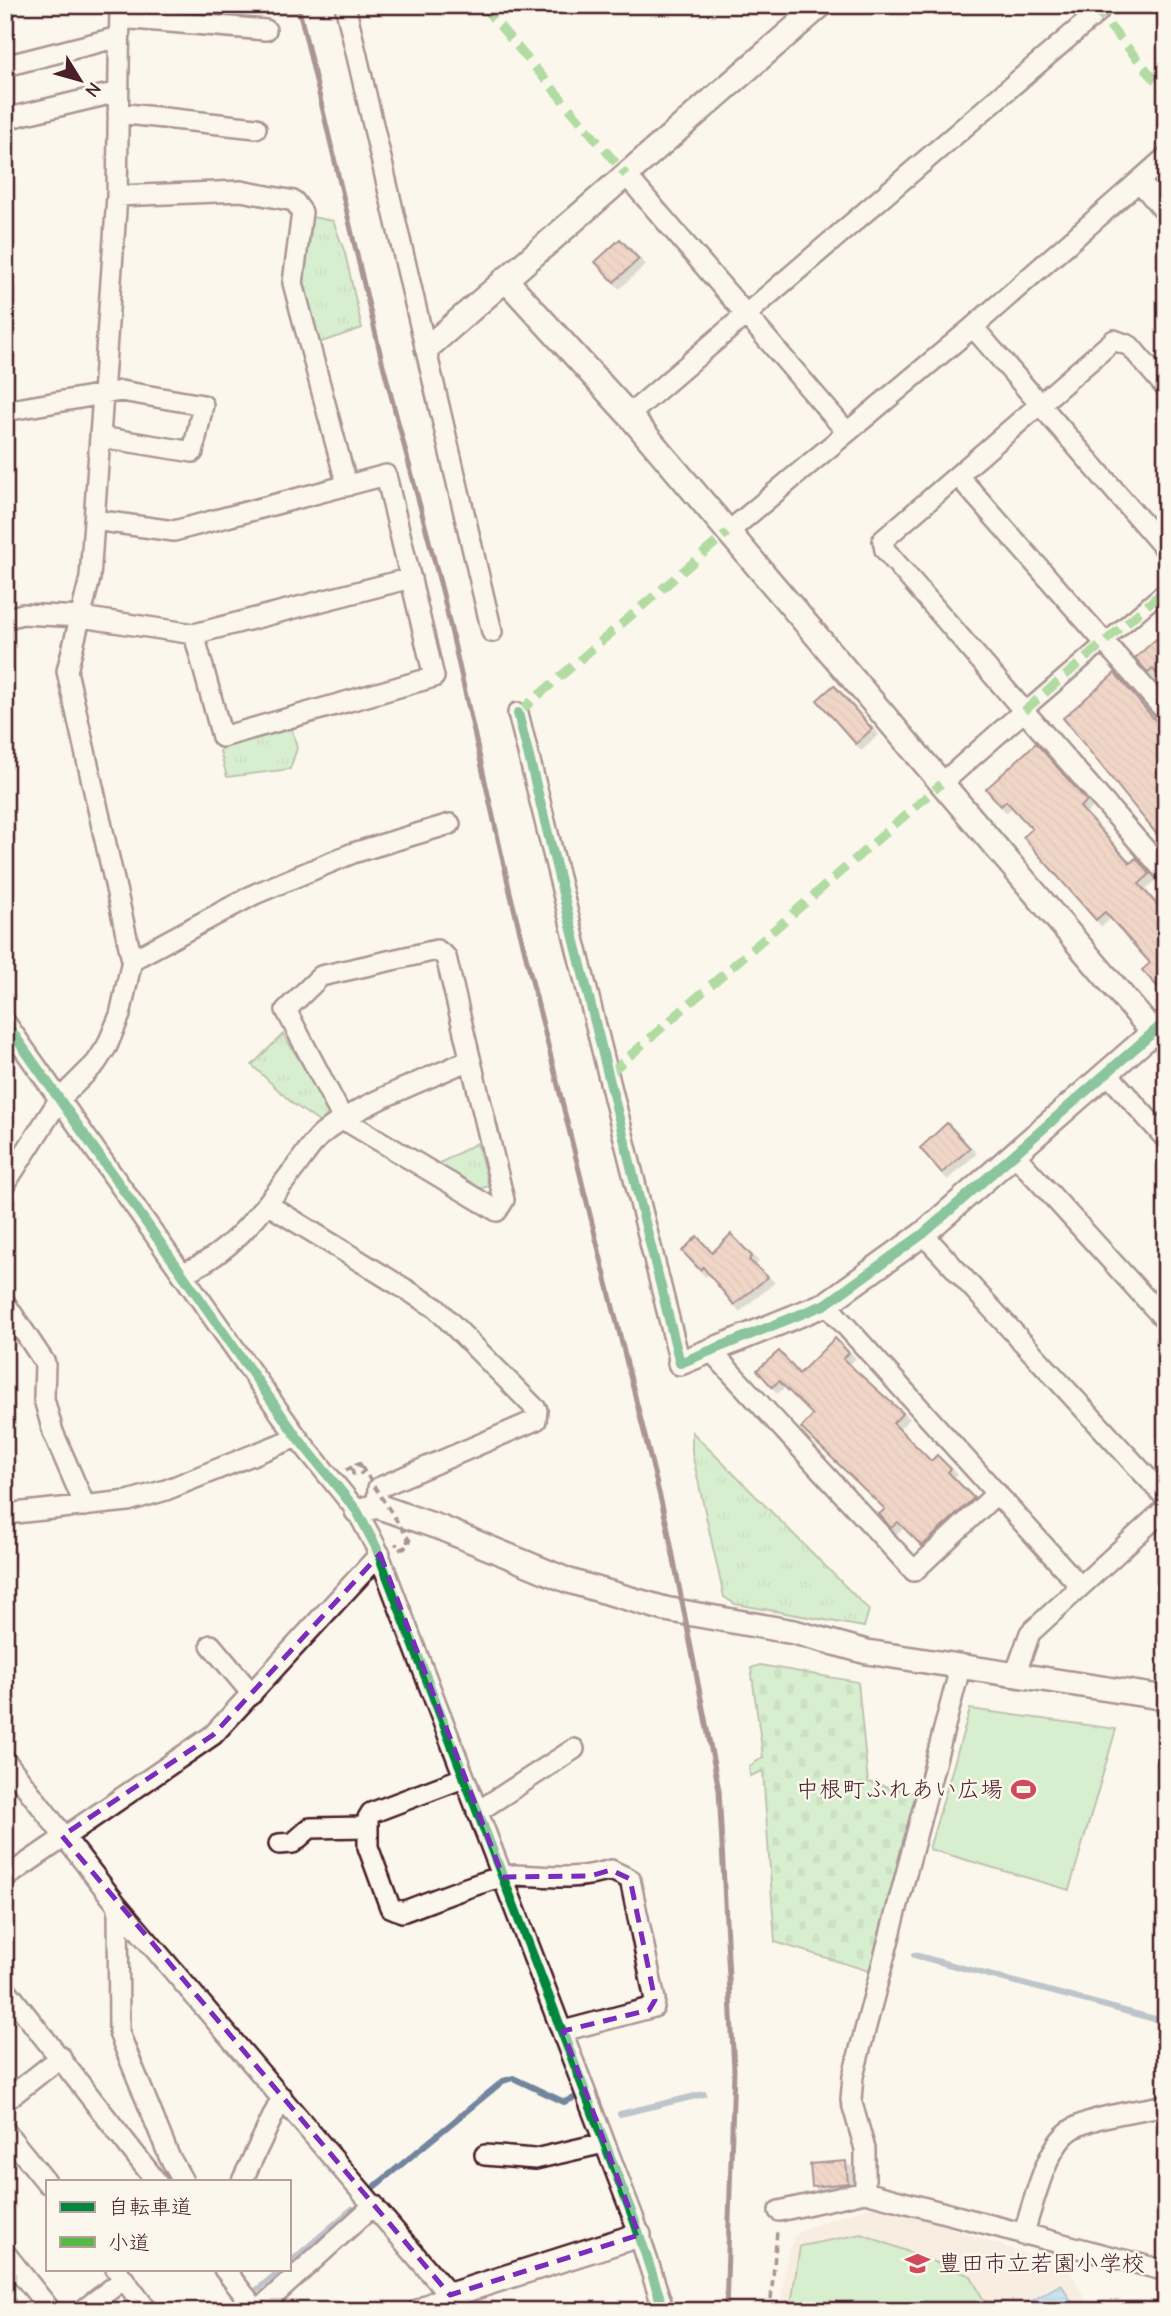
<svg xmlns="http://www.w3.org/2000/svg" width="1171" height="2316" viewBox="0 0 1171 2316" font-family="'Comic Neue','Klee One',sans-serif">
  <defs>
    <pattern id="cemetery-stones" width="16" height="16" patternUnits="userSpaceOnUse" patternTransform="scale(1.75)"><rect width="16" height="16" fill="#aae5aa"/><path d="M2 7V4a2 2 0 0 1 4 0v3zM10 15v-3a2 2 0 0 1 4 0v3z" fill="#94c492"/></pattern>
    <pattern id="park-tufts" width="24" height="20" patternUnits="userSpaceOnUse" patternTransform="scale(1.75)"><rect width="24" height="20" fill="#aae5aa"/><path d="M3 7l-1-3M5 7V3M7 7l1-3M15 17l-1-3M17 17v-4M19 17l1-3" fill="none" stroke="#94c492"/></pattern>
    <pattern id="water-rules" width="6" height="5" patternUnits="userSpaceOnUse" patternTransform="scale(1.75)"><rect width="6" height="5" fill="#8dc9ed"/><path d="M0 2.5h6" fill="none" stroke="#7baccb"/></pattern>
    <pattern id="building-back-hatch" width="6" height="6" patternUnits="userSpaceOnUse" patternTransform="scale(1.75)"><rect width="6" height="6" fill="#e3ad98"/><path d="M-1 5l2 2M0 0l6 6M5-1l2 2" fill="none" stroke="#c49483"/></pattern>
    <filter id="shadow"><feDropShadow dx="5.5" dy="5.5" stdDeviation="0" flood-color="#0004"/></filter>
  </defs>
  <rect width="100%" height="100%" fill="#fbf7ec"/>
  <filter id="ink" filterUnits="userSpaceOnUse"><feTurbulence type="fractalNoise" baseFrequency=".0143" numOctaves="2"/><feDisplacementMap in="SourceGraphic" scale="14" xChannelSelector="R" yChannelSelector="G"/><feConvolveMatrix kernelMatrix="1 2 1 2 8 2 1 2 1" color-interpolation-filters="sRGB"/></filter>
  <g filter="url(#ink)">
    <path fill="#f4e1d3" d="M 880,2203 L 1069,2269 L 1092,2311 L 779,2311 L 787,2256 L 794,2236 L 808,2227 Z"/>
    <path fill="url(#cemetery-stones)" stroke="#7a826a" stroke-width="2" d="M 760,1665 L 858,1682 L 868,1782 L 921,1795 L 869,1971 L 775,1942 L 763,1771 L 750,1776 L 749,1767 L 763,1757 L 751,1668 Z"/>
    <path fill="url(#park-tufts)" stroke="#7a826a" stroke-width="2" d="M 312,217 L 333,221 L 345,253 L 362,328 L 319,343 L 304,282 Z
      M 291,725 L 297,748 L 290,769 L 227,777 L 220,751 L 227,741 Z
      M 283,1034 L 330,1109 L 322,1124 L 292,1103 L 252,1065 Z
      M 477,1143 L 489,1186 L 478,1189 L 438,1164 Z
      M 692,1432 L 869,1610 L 864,1627 L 735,1604 L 724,1597 L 692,1453 Z"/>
    <path fill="#aae5aa" stroke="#7a826a" stroke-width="2" d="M 970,1709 L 1116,1729 L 1069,1890 L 929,1849 Z
      M 862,2234 L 971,2276 L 989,2311 L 790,2311 L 800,2246 Z"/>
    <path fill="url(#water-rules)" stroke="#72859f" stroke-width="2" d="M 1061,2284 L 1077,2311 L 1015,2311 Z"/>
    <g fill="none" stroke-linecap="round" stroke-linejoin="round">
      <path stroke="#72859f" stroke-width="6" d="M 914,1955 L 1166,2022
        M 620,2114 L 704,2094
        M 374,2187 L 503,2081 L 513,2078 L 564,2102 L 574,2098
        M 289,2263 L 352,2209
        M 252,2294 L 282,2269
        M 233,2311 L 244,2301"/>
    </g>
    <path fill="url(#building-back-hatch)" stroke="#4a1f2b" stroke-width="2" filter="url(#shadow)" d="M 620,239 L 639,259 L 614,282 L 595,262 Z
      M 1166,630 L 1166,664 L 1156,673 L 1153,669 L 1148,673 L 1135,658 Z
      M 1115,673 L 1166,733 L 1166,846 L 1063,718 Z
      M 834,685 L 872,729 L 856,744 L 817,700 Z
      M 1036,743 L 1087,801 L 1080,807 L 1130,863 L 1136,858 L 1150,874 L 1139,884 L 1166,915 L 1166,996 L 1142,970 L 1150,963 L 1105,912 L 1096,920 L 1023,837 L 1032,829 L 1006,801 L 1001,806 L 986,789 Z
      M 947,1123 L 970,1148 L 942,1173 L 920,1148 Z
      M 731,1234 L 752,1256 L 749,1260 L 768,1277 L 734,1305 L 703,1267 L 700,1270 L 682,1251 L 697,1236 L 712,1253 Z
      M 835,1338 L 849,1353 L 843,1359 L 903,1413 L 893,1423 L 931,1461 L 937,1455 L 951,1469 L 948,1472 L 974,1498 L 922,1546 L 898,1522 L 891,1528 L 879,1514 L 885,1509 L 801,1428 L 813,1415 L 779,1381 L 772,1387 L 757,1370 L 779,1351 L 799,1374 Z
      M 846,2161 L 848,2183 L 812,2187 L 810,2164 Z"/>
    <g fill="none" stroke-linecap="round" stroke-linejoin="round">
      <defs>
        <path id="pedestrian" d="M 1024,711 L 1166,589"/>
        <path id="minor" d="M 345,5 L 492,632
          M 120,18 L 266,30
          M 5,66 L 119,37
          M 118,113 L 256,128
          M 5,119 L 118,92
          M 626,175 L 846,431
          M 1139,181 L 1166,157
          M 117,196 L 241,191 L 294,201 L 302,212 L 293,283 L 347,486
          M 1166,213 L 1139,181 L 973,327 L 1166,550
          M 5,411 L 121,391 L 203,405 L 193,452 L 100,437
          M 629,415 L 1098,12
          M 959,477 L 1166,712
          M 94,520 L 174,531 L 386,475 L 434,677 L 222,737 L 194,634
          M 727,533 L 973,327
          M 5,619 L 22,614 L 81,617 L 194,634 L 411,578
          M 1024,711 L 1166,873
          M 518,713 L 680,1363
          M 941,784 L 1024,711 L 885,550 L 883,540 L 1114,340 L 1130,346 L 1166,388
          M 437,950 L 446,957 L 504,1200 L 497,1211 L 343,1119 L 286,1010 L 321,976 Z
          M 132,960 L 255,894 L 353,853 L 450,824
          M 5,1022 L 297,1437 L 357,1511 L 376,1547 L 635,2222 L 664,2311
          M 1106,1072 L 1166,1139
          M 1013,1153 L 1166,1321
          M 5,1184 L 59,1100 L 96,1063 L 107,1046 L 120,1015 L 132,960 L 67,671 L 90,578 L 117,196 L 120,5
          M 267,1204 L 436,1308 L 537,1410 L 536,1420 L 378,1488 L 377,1506
          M 923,1234 L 1166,1498
          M 182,1273 C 228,1257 262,1211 291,1173 C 301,1161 310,1145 321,1135 C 357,1104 424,1081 469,1060
          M 5,1303 L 45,1363 L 44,1399 L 53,1432 L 85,1506
          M 826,1304 L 1080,1586
          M 711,1351 L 914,1571 L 997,1493
          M 5,1514 L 128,1501 L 166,1490 L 297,1437
          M 211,1645 L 252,1694
          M 1015,1675 L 1030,1633 L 1166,1508
          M 5,1760 L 118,1906 L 463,2311
          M 463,1778 L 371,1813 L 368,1818 L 368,1847 L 390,1907 L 402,1912 C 425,1904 494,1875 515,1875 C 551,1876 575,1881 611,1870 L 630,1879 L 655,2000 L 654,2007 L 563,2031
          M 477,1812 L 574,1749
          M 279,1844 L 293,1843 L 310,1828 L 366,1827
          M 5,1878 L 213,1735 L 380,1554
          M 118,1906 L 119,2033 L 169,2156 L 183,2181
          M 5,1988 L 156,2181
          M 5,2101 L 61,2057
          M 5,2131 L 47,2183
          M 485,2155 L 535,2159 L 604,2143
          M 242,2181 L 282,2097
          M 865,2192 L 865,2149 L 851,2100 L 853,2076 L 960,1668
          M 779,2211 L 865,2192 L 1166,2271
          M 1023,2235 C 1033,2206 1044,2154 1066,2134 C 1084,2116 1140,2111 1166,2105
          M 5,2253 L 51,2311
          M 116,2269 L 148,2311
          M 224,2269 L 257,2311 L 374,2205
          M 82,2311 L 124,2279"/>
        <path id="tertiary" d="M 505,279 L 629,415 L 1153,1032
          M 427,348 L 821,5
          M 680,1363 L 826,1304 L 923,1234 L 1166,1021
          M 357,1511 L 377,1506 L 441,1528 L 569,1581 L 665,1609 L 794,1632 L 867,1652 L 1166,1698
          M 420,2311 L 450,2295 L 639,2235"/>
      </defs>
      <use href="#pedestrian" stroke="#4a1f2b" stroke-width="19"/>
      <use href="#minor" stroke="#4a1f2b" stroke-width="24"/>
      <use href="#tertiary" stroke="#4a1f2b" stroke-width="28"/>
      <path stroke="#4a1f2b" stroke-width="3.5" stroke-dasharray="7 5" stroke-linecap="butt" d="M 346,1470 L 359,1463 L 365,1470 L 359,1475 L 353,1474 L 352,1469 L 356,1464 L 361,1466
        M 399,1550 L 407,1546 L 408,1538
        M 770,2311 L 777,2231"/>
      <use href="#pedestrian" stroke="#fbf7ec" stroke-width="14"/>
      <use href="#minor" stroke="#fbf7ec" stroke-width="19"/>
      <use href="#tertiary" stroke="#fbf7ec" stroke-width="23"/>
      <path stroke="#4a1f2b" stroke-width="5" d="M 298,5 L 382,361 L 443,594 L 510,892 L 667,1525 L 719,1790 L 734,2070 L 726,2311"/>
      <path stroke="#4a1f2b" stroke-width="3.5" stroke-dasharray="7 5" stroke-linecap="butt" d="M 361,1466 L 410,1541 L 404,1549 L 397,1547 L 396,1543"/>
      <path stroke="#58b947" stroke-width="9" stroke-dasharray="18 9" stroke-linecap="butt" d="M 482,5 L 626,175
        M 1092,5 L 1166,93
        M 1024,711 L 1166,589
        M 518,713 L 727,533
        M 609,1074 L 941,784"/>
      <defs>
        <path id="cycleway" d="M 518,713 L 680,1363 L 826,1304 L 923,1234 L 1166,1021
          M 5,1022 L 297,1437 L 357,1511 L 376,1547 L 635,2222 L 664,2311"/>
      </defs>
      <use href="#cycleway" stroke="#fbf7ec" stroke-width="15"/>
      <use href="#cycleway" stroke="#00873e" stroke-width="10"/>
    </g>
  </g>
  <path d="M0 0H1171V2316H0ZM 380,1554 L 503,1877 L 590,1876 L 611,1870 L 630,1879 L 655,2000 L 649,2010 L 563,2031 L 639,2235 L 450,2295 L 62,1836 L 213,1735 Z" fill="#fbf7ec" fill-opacity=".55" fill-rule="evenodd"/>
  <path fill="none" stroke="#7b2cbf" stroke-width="5" stroke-dasharray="14 9" stroke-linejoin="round" d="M 380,1554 L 503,1877 L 590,1876 L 611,1870 L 630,1879 L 655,2000 L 649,2010 L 563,2031 L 639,2235 L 450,2295 L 62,1836 L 213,1735 Z"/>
  <defs>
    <symbol id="stadium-bare" viewBox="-9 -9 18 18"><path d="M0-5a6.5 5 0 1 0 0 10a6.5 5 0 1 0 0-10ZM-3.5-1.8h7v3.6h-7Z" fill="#d1495b" stroke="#fbf7ec" stroke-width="2.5" paint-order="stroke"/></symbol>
    <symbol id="school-bare" viewBox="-9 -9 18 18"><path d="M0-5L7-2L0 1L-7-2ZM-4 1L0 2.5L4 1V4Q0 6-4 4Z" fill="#d1495b" stroke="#fbf7ec" stroke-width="2.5" paint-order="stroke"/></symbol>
  </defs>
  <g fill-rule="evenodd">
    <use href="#stadium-bare" x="1006" y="1772" width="35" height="35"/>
    <use href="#school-bare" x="900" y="2246" width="35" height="35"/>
  </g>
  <g text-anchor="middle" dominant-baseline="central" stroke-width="5" stroke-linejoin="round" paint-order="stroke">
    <g font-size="23" fill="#4a1f2b" stroke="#fbf7ec" text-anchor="end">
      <text x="1003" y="1789">中根町ふれあい広場</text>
      <text x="938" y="2263" text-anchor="start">豊田市立若園小学校</text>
    </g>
  </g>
  <rect width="1171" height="2316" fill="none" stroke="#fbf7ec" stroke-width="28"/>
  <rect x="14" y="14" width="1143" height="2288" fill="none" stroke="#4a1f2b" stroke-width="2.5" filter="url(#ink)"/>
  <rect x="46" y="2180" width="245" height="91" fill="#fbf7ec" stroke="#b4a19f" stroke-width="2"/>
  <rect x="60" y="2202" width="35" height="10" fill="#00873e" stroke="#b4a19f" stroke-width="2"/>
  <text x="108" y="2214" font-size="21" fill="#4a1f2b">自転車道</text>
  <rect x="60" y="2237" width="35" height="10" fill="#58b947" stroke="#b4a19f" stroke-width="2"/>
  <text x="108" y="2250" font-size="21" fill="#4a1f2b">小道</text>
  <g transform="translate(80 80) rotate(127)" stroke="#fbf7ec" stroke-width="5" paint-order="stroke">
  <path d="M0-5L12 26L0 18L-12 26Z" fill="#4a1f2b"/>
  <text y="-10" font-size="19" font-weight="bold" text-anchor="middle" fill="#4a1f2b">N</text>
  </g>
</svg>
